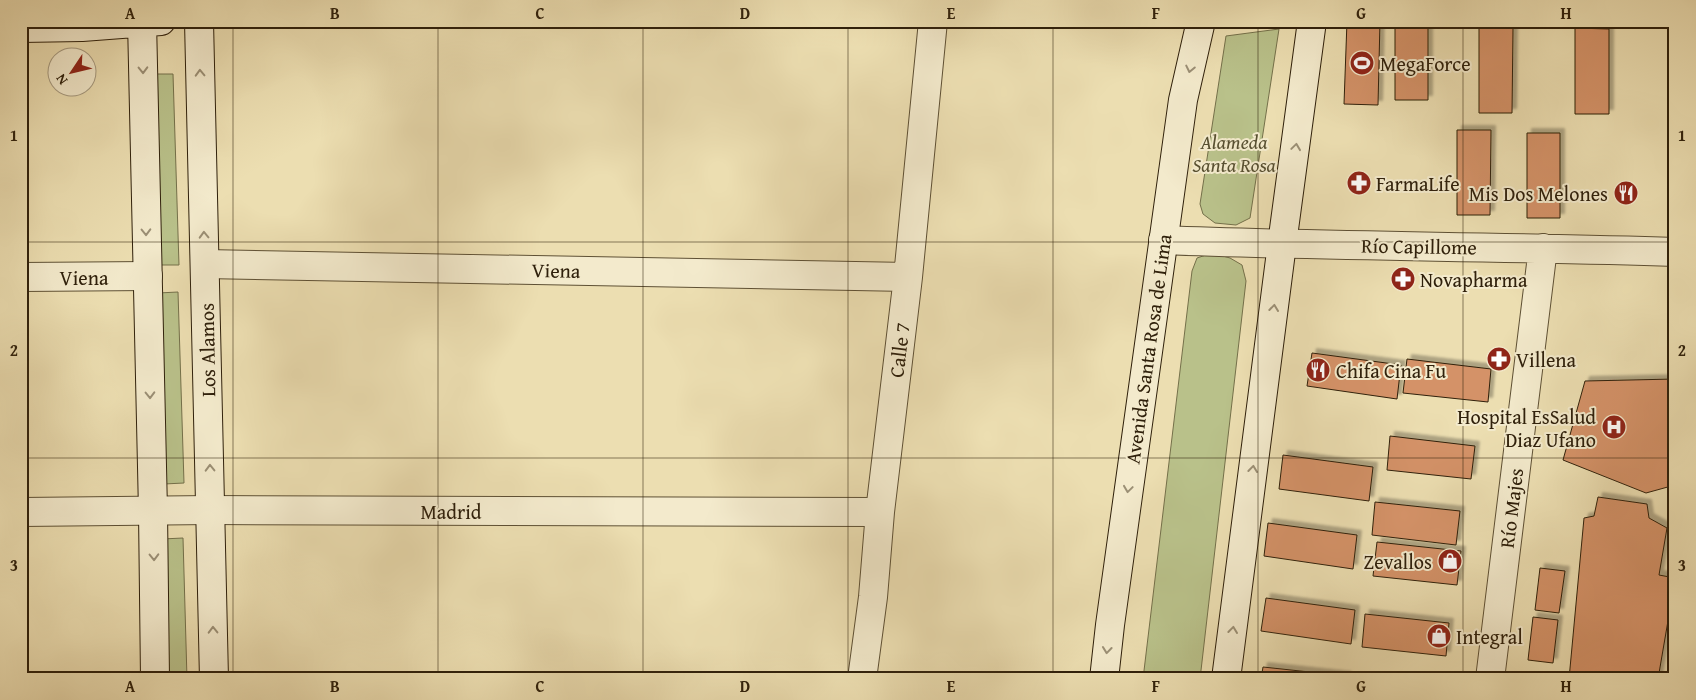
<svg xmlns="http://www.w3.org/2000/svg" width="1696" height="700" viewBox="0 0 1696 700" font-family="'Gentium Book Plus',serif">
  <defs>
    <filter id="shadow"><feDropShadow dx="4.5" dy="-4.5" stdDeviation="1" flood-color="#0004"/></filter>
  </defs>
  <rect width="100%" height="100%" fill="#ecdeb1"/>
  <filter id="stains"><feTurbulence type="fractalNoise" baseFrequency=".004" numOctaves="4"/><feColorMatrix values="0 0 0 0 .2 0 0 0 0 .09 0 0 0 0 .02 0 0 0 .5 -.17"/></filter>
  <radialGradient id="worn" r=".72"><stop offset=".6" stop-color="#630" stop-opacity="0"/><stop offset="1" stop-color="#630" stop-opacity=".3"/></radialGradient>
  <path fill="#b9c18a" stroke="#74704a" d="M 1279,29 L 1250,218 L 1236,225 L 1215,223 L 1203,214 L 1200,204 L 1226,36 Z
    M 153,74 L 173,74 L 179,265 L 159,265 Z
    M 1212,253 L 1230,258 L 1242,265 L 1246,281 L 1200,679 L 1143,679 L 1192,271 L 1197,258 Z
    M 178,292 L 184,483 L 164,484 L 158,293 Z
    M 183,538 L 187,679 L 166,679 L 162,539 Z"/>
  <path fill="#d49267" stroke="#2f200b" filter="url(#shadow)" d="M 1347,21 L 1380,21 L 1378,105 L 1344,104 Z
    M 1395,21 L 1428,21 L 1428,100 L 1395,100 Z
    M 1479,27 L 1513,28 L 1512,113 L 1479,113 Z
    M 1575,28 L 1609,29 L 1609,114 L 1575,114 Z
    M 1457,130 L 1491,130 L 1490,215 L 1457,215 Z
    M 1527,133 L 1560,133 L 1560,218 L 1527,218 Z
    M 1312,353 L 1401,365 L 1397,399 L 1307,386 Z
    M 1407,359 L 1491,369 L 1488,402 L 1403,393 Z
    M 1675,379 L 1675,485 L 1646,493 L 1563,460 L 1585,381 Z
    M 1390,436 L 1475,446 L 1471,479 L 1387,470 Z
    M 1283,455 L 1373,467 L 1369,501 L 1279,489 Z
    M 1598,497 L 1647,504 L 1649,518 L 1667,528 L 1659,575 L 1675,578 L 1675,580 L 1658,679 L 1569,679 L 1584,518 L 1594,516 Z
    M 1375,502 L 1460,511 L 1456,545 L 1372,535 Z
    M 1268,523 L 1357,535 L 1353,569 L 1264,556 Z
    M 1377,542 L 1461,551 L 1457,585 L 1373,576 Z
    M 1540,568 L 1565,571 L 1559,613 L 1535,610 Z
    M 1266,598 L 1355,610 L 1351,644 L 1261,631 Z
    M 1365,614 L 1449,623 L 1446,656 L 1362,647 Z
    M 1533,617 L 1558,620 L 1553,663 L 1528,660 Z
    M 1263,667 L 1347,676 L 1346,679 L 1261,679 Z"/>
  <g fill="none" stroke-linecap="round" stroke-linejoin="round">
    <defs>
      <path id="street" d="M 1163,240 C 1333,247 1504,246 1675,252
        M 205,264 L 908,277
        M 21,277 L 148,276
        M 21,512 L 211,510 L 880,512
        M 862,679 L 873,597 L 880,512 L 908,277 L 933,21
        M 1490,679 L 1543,248"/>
      <path id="secondary" d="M 142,21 L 153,511 L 155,679
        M 199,21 L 214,679
        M 21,28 L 82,27 L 161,21
        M 1104,679 L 1110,625 L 1183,100 L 1201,21
        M 1226,679 L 1282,244 L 1312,21"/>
    </defs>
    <use href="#street" stroke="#5e5034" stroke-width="30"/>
    <use href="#secondary" stroke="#2f200b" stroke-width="30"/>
    <use href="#street" stroke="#f3eacc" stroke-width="28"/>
    <use href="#secondary" stroke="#f3eacc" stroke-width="28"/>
  </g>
  <defs><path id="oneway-chevron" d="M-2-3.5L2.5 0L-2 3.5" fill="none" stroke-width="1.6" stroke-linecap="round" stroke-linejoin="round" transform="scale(1.25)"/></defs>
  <g stroke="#9b8f75">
    <use href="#oneway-chevron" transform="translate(1190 69) rotate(102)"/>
    <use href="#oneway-chevron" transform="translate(143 70) rotate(89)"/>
    <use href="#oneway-chevron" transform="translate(200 73) rotate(-92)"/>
    <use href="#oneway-chevron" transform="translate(1296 147) rotate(-82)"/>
    <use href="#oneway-chevron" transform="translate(146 232) rotate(89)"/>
    <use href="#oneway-chevron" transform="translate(204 235) rotate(-92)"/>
    <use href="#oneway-chevron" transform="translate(1274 308) rotate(-83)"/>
    <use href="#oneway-chevron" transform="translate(150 395) rotate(89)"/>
    <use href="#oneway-chevron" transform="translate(210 468) rotate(-91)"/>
    <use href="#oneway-chevron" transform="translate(1253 469) rotate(-83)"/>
    <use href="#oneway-chevron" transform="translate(1128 489) rotate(98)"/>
    <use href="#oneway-chevron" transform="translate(154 557) rotate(89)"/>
    <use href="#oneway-chevron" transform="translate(213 630) rotate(-91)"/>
    <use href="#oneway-chevron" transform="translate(1233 630) rotate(-83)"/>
    <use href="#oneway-chevron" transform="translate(1107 650) rotate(96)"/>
  </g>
  <path fill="none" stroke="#2f200b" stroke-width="1" stroke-opacity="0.55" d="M 233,21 L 233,679M 438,21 L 438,679M 643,21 L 643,679M 848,21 L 848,679M 1053,21 L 1053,679M 1258,21 L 1258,679M 1463,21 L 1463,679M 21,242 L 1675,242M 21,458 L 1675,458"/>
  <defs>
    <symbol id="stadium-disc" viewBox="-11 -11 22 22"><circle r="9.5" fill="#8f2418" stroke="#f3eacc"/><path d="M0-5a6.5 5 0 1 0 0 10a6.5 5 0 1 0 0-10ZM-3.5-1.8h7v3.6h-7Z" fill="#fff"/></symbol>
    <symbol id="pharmacy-disc" viewBox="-11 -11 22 22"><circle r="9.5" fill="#8f2418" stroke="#f3eacc"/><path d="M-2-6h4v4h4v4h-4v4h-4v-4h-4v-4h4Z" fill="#fff"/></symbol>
    <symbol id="restaurant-disc" viewBox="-11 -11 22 22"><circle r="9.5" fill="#8f2418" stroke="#f3eacc"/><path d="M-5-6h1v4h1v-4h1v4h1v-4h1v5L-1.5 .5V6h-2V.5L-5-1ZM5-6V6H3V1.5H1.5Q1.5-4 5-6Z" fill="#fff"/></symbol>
    <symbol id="hospital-disc" viewBox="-11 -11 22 22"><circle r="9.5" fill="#8f2418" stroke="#f3eacc"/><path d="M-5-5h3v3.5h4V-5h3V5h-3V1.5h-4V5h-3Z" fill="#fff"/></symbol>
    <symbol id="shop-disc" viewBox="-11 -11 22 22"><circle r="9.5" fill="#8f2418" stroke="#f3eacc"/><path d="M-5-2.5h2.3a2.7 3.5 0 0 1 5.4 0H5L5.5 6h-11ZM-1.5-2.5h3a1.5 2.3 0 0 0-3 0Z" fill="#fff"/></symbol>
  </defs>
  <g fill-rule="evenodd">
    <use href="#stadium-disc" x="1348" y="49" width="28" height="28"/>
    <use href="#pharmacy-disc" x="1345" y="169" width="28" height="28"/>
    <use href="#restaurant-disc" x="1612" y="179" width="28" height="28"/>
    <use href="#pharmacy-disc" x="1389" y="265" width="28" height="28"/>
    <use href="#pharmacy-disc" x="1485" y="345" width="28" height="28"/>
    <use href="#restaurant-disc" x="1304" y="356" width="28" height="28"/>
    <use href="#hospital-disc" x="1600" y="413" width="28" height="28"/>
    <use href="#shop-disc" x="1436" y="547" width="28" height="28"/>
    <use href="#shop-disc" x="1425" y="622" width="28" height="28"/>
  </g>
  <g text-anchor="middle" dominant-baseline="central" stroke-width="4" stroke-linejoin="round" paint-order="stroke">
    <g font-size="20" fill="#2f200b" stroke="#f3eacc" text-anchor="start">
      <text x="1380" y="63">MegaForce</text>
      <text x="1376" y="183">FarmaLife</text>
      <text x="1608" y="193" text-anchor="end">Mis Dos Melones</text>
      <text x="1420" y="279">Novapharma</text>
      <text x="1516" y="359">Villena</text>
      <text x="1336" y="370">Chifa Cina Fu</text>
      <text x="1596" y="416" text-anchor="end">Hospital EsSalud<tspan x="1596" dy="23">Diaz Ufano</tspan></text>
      <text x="1432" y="561" text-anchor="end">Zevallos</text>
      <text x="1456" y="636">Integral</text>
    </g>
    <g font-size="20" font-style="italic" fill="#585031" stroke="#f3eacc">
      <text x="1234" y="141">Alameda<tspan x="1234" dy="23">Santa Rosa</tspan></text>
    </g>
    <g font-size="20" fill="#2f200b" stroke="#f3eacc">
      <text transform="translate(1419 246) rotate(1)">Río Capillome</text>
      <text transform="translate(556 270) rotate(1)">Viena</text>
      <text x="84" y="277">Viena</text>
      <text transform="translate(1148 349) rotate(-82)">Avenida Santa Rosa de Lima</text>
      <text transform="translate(207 350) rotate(-91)">Los Alamos</text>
      <text transform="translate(899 350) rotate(-83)">Calle 7</text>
      <text transform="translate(1511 508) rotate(-83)">Río Majes</text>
      <text x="451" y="511">Madrid</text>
    </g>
  </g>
  <rect width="1696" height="700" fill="none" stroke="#ecdeb1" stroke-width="55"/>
  <g transform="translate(72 72) rotate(235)"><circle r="24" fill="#f3eacc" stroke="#a5997f"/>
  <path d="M0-4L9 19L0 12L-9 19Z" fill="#8f2418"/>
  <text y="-8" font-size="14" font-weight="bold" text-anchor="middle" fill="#2f200b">N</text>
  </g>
  <rect x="28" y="28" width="1640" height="644" fill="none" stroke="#2f200b" stroke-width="2"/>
  <g font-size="16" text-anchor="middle" font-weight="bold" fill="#2f200b">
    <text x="130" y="19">A</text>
    <text x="335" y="19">B</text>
    <text x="540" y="19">C</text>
    <text x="745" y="19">D</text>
    <text x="951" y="19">E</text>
    <text x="1156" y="19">F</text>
    <text x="1361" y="19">G</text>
    <text x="1566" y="19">H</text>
    <text x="14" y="141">1</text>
    <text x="1682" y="141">1</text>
    <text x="14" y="356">2</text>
    <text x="1682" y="356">2</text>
    <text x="14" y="571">3</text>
    <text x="1682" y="571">3</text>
    <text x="130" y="692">A</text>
    <text x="335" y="692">B</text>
    <text x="540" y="692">C</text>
    <text x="745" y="692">D</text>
    <text x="951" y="692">E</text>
    <text x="1156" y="692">F</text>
    <text x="1361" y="692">G</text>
    <text x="1566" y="692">H</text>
  </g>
  <rect width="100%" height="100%" filter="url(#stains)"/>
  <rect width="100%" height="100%" fill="url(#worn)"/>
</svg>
